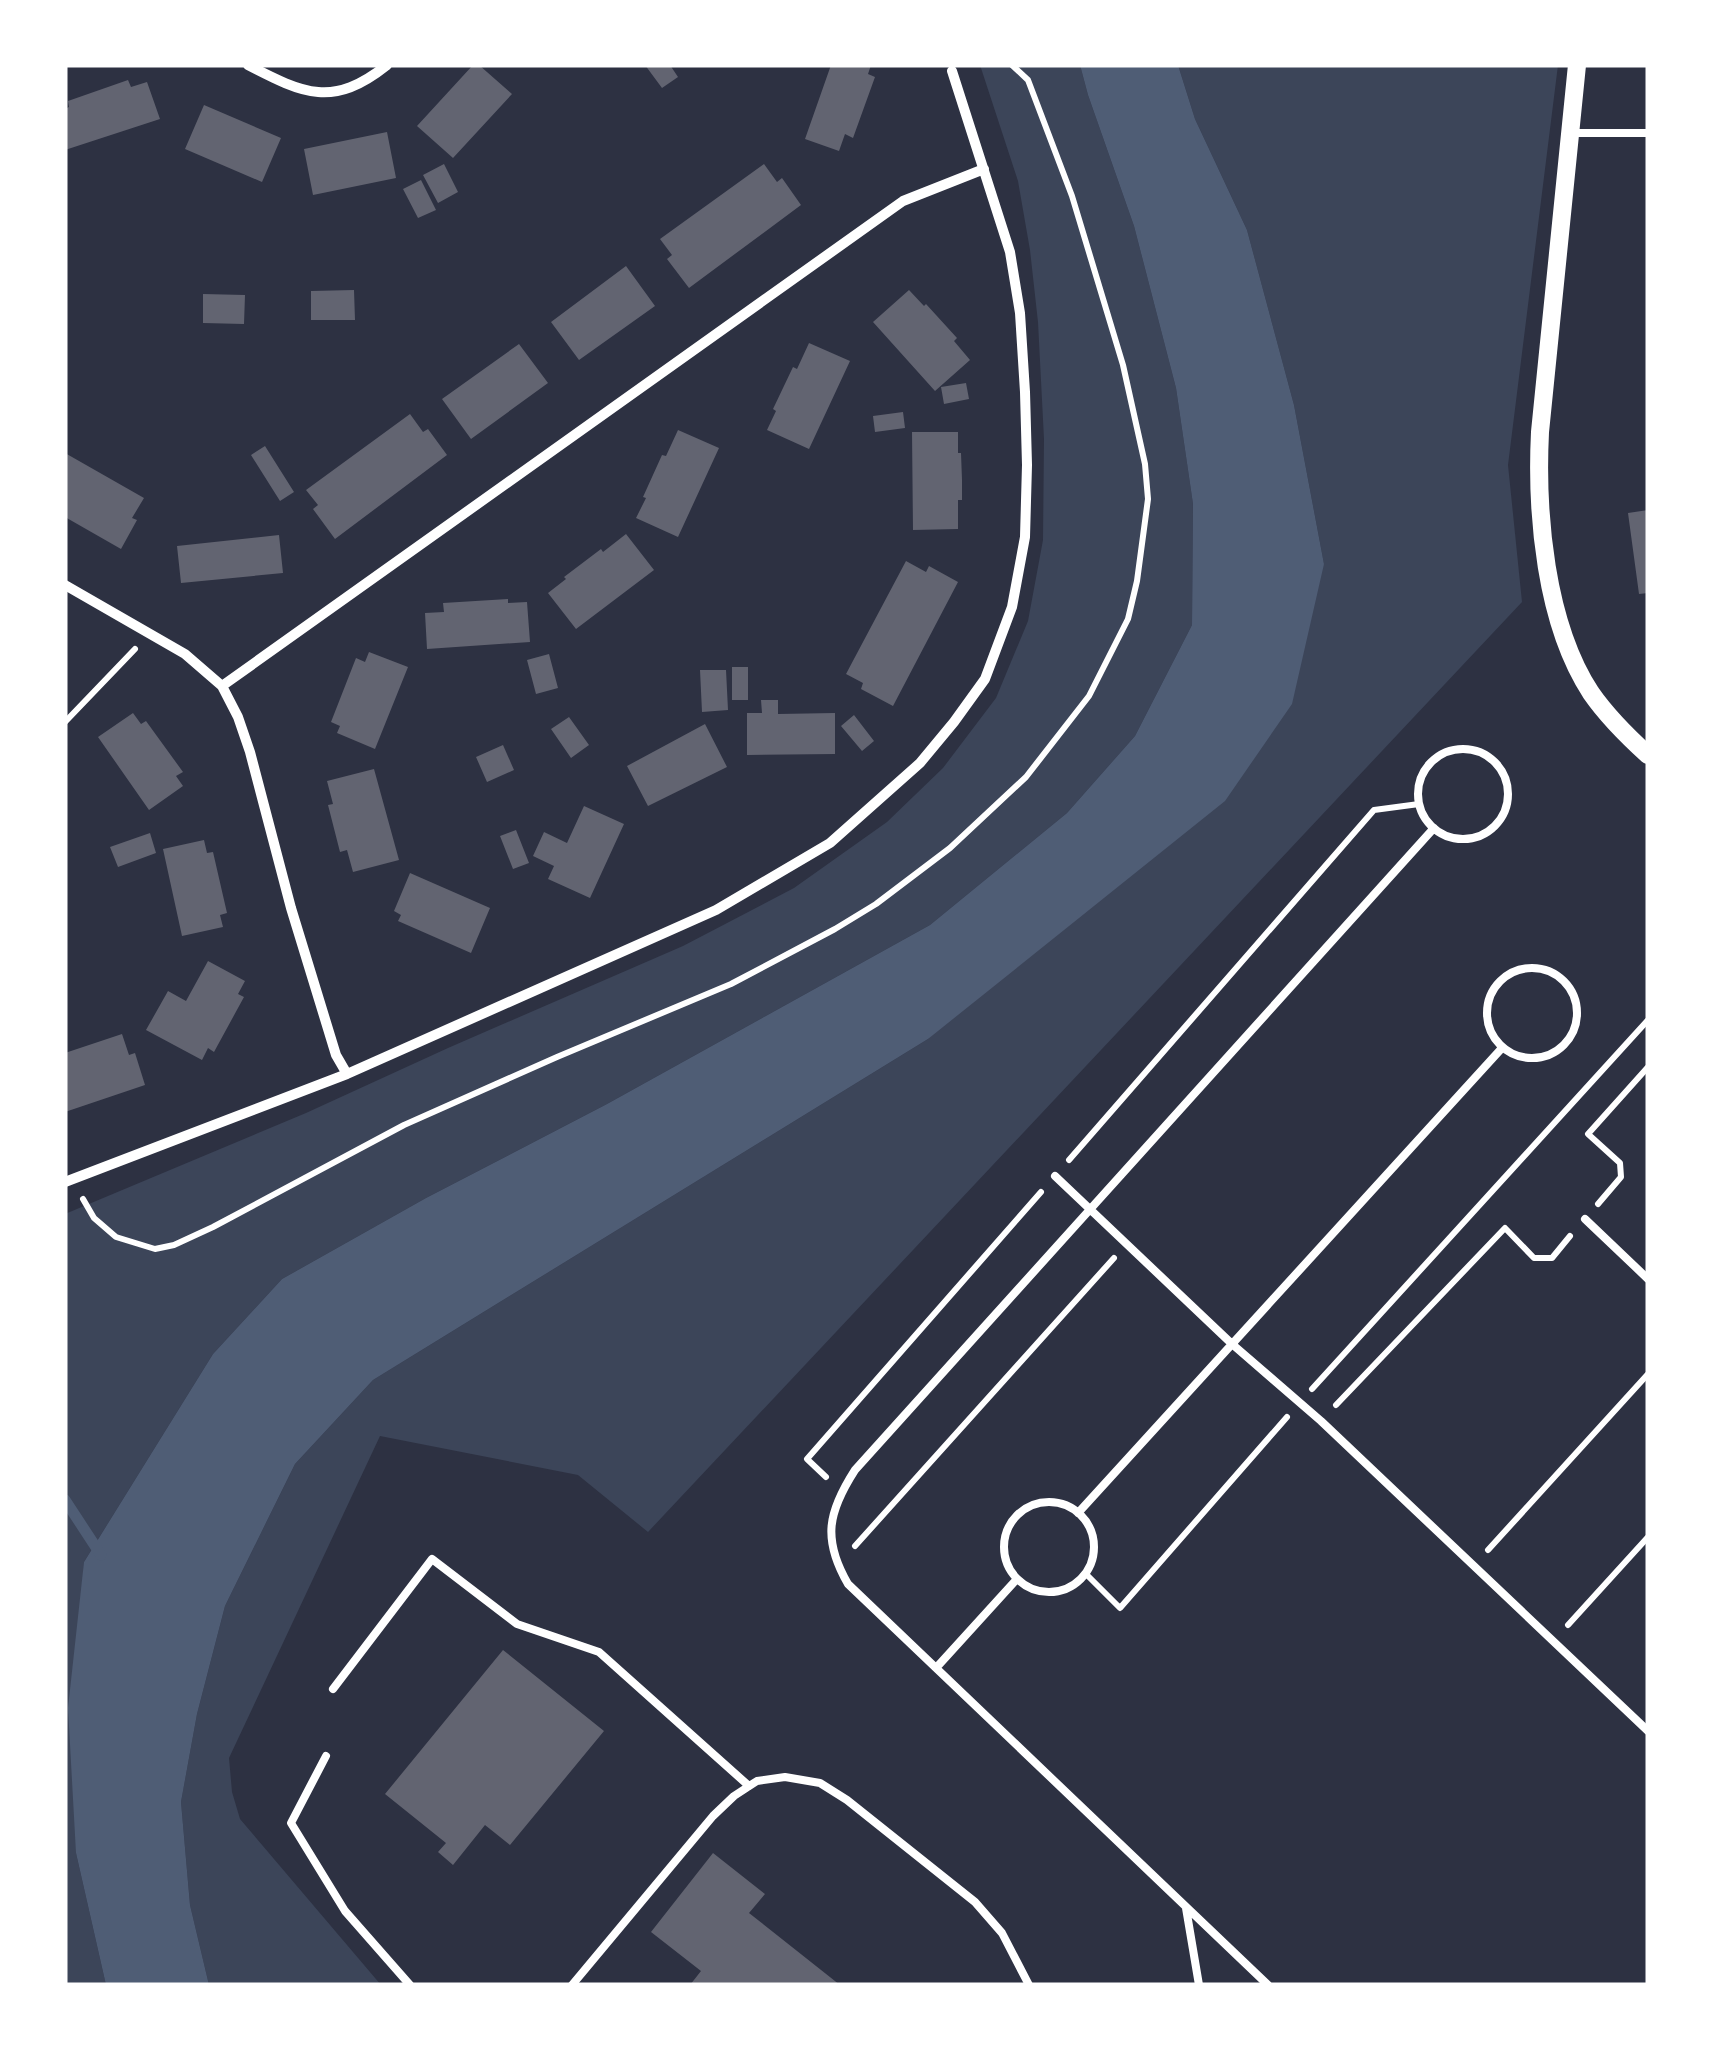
<svg xmlns="http://www.w3.org/2000/svg" width="1713" height="2050" viewBox="0 0 1713 2050" font-family="'Fira Sans Condensed',sans-serif">
  <rect width="100%" height="100%" fill="#2d3142"/>
  <path fill="#3c4559" d="M 980,65 L 1080,65 L 1088,95 L 1134,226 L 1176,388 L 1193,504 L 1192,625 L 1135,736 L 1067,813 L 930,925 L 607,1104 L 426,1198 L 282,1279 L 213,1354 L 84,1562 L 76,1853 L 106,1985 L 65,1985 L 65,1214 L 306,1113 L 448,1048 L 683,946 L 794,888 L 887,822 L 943,768 L 996,698 L 1028,621 L 1043,540 L 1044,439 L 1038,322 L 1030,250 L 1018,181 Z
    M 1178,65 L 1558,65 L 1508,465 L 1522,602 L 648,1532 L 578,1475 L 380,1436 L 229,1758 L 232,1792 L 240,1819 L 381,1985 L 209,1985 L 190,1905 L 181,1802 L 197,1714 L 225,1606 L 295,1464 L 373,1380 L 928,1039 L 1324,564 L 1294,405 L 1247,230 L 1195,119 Z"/>
  <path fill="#4f5d75" d="M 1080,65 L 1178,65 L 1195,119 L 1247,230 L 1294,405 L 1324,564 L 1292,704 L 1225,801 L 928,1039 L 373,1380 L 295,1464 L 225,1606 L 197,1714 L 181,1802 L 190,1905 L 209,1985 L 106,1985 L 76,1853 L 68,1708 L 84,1562 L 213,1354 L 282,1279 L 426,1198 L 607,1104 L 930,925 L 1067,813 L 1135,736 L 1192,625 L 1193,504 L 1176,388 L 1134,226 L 1088,95 Z"/>
  <g fill="none" stroke-linecap="round" stroke-linejoin="round">
    <path stroke="#4f5d75" stroke-width="11" d="M 65,1500 L 101,1555"/>
  </g>
  <path fill="#626471" d="M 473,65 L 479,65 L 512,94 L 453,158 L 417,126 Z
    M 645,65 L 670,65 L 678,77 L 662,88 Z
    M 831,65 L 871,65 L 868,74 L 875,77 L 853,138 L 845,134 L 839,151 L 805,139 Z
    M 128,80 L 131,87 L 147,82 L 160,119 L 65,150 L 65,109 L 69,107 L 68,101 Z
    M 204,105 L 281,138 L 262,182 L 185,149 Z
    M 387,132 L 396,178 L 313,195 L 304,149 Z
    M 444,164 L 458,192 L 438,203 L 423,175 Z
    M 764,164 L 777,182 L 782,178 L 801,205 L 689,288 L 667,259 L 672,255 L 660,239 Z
    M 421,180 L 436,210 L 418,218 L 403,189 Z
    M 626,266 L 655,306 L 579,360 L 551,322 Z
    M 354,290 L 355,320 L 311,320 L 311,291 Z
    M 909,290 L 924,306 L 926,304 L 957,338 L 954,341 L 970,360 L 935,391 L 873,322 Z
    M 203,294 L 245,295 L 244,324 L 203,323 Z
    M 809,343 L 850,361 L 809,449 L 767,430 L 776,411 L 773,409 L 793,367 L 797,369 Z
    M 519,344 L 548,383 L 471,439 L 442,399 Z
    M 966,383 L 969,399 L 944,404 L 941,387 Z
    M 903,412 L 905,428 L 875,432 L 873,416 Z
    M 410,414 L 423,432 L 428,429 L 447,455 L 335,539 L 313,509 L 318,505 L 306,490 Z
    M 678,430 L 719,448 L 678,537 L 636,518 L 646,498 L 643,497 L 662,455 L 666,456 Z
    M 912,432 L 958,432 L 958,453 L 961,453 L 962,480 L 962,500 L 958,500 L 958,529 L 913,530 Z
    M 265,446 L 294,492 L 280,501 L 251,455 Z
    M 65,453 L 144,498 L 132,518 L 137,520 L 121,549 L 65,517 Z
    M 1648,510 L 1648,593 L 1639,594 L 1628,513 Z
    M 626,534 L 654,570 L 576,629 L 548,593 L 566,579 L 564,577 L 601,549 L 603,552 Z
    M 279,535 L 283,573 L 181,583 L 177,546 Z
    M 906,561 L 926,572 L 929,566 L 958,582 L 893,706 L 861,689 L 863,683 L 846,674 Z
    M 508,599 L 508,603 L 527,602 L 530,642 L 427,649 L 425,613 L 444,612 L 443,603 Z
    M 369,652 L 408,667 L 375,749 L 337,733 L 340,726 L 331,722 L 356,658 L 365,662 Z
    M 549,654 L 558,688 L 536,694 L 527,660 Z
    M 732,667 L 748,667 L 748,700 L 732,700 Z
    M 700,670 L 726,670 L 728,710 L 702,712 Z
    M 761,700 L 778,700 L 778,714 L 835,713 L 835,754 L 747,755 L 747,713 L 762,713 Z
    M 133,713 L 141,724 L 146,721 L 183,772 L 176,776 L 183,786 L 149,810 L 98,737 Z
    M 854,715 L 874,741 L 862,751 L 841,726 Z
    M 569,717 L 589,745 L 571,758 L 551,729 Z
    M 705,724 L 727,767 L 648,806 L 627,766 Z
    M 503,745 L 514,770 L 487,782 L 476,757 Z
    M 374,769 L 399,860 L 353,872 L 347,850 L 340,852 L 328,805 L 333,804 L 327,781 Z
    M 584,806 L 624,824 L 590,898 L 548,879 L 554,866 L 533,856 L 544,832 L 567,843 Z
    M 516,830 L 529,863 L 513,869 L 500,836 Z
    M 150,833 L 156,853 L 118,867 L 110,847 Z
    M 204,840 L 207,853 L 213,852 L 227,913 L 220,915 L 223,927 L 182,936 L 163,849 Z
    M 410,873 L 490,908 L 471,953 L 398,921 L 401,915 L 394,911 Z
    M 208,961 L 245,981 L 238,994 L 244,997 L 214,1052 L 208,1048 L 202,1060 L 146,1030 L 168,991 L 186,1001 Z
    M 122,1034 L 129,1055 L 135,1053 L 145,1085 L 65,1112 L 65,1053 Z
    M 503,1650 L 604,1731 L 510,1845 L 485,1825 L 453,1865 L 438,1852 L 446,1843 L 385,1794 Z
    M 713,1853 L 765,1894 L 749,1913 L 840,1985 L 690,1985 L 701,1971 L 651,1932 Z"/>
  <g fill="none" stroke-linecap="round" stroke-linejoin="round">
    <path stroke="#fff" stroke-width="6" d="M 65,722 L 135,649
      M 1069,1160 L 1374,810 L 1419,804
      M 83,1199 L 94,1218 L 116,1237 L 155,1249 L 174,1245 L 213,1227 L 404,1125 L 557,1057 L 731,984 L 835,929 L 876,904 L 950,848 L 1026,777 L 1089,696 L 1128,619 L 1137,581 L 1148,499 L 1145,464 L 1123,365 L 1072,196 L 1028,80 L 1012,65
      M 1598,1204 L 1621,1177 L 1620,1163 L 1588,1134 L 1648,1067
      M 1312,1389 L 1648,1020
      M 1336,1405 L 1505,1228 L 1534,1258 L 1552,1258 L 1570,1236
      M 826,1477 L 807,1459 L 1041,1192
      M 855,1546 L 1114,1258
      M 1488,1550 L 1648,1374
      M 1086,1574 L 1120,1608 L 1287,1417
      M 1568,1625 L 1648,1537"/>
    <path stroke="#fff" stroke-width="8" d="M 1570,133 L 1648,133
      M1418 794a45 45 0 1 1 90 0a45 45 0 1 1-90 0Z
      M1487 1013a45 45 0 1 1 90 0a45 45 0 1 1-90 0Z
      M 1055,1176 L 1232,1344 L 1321,1421 L 1648,1731
      M 1585,1219 L 1648,1279
      M1004 1547a45 45 0 1 1 90 0a45 45 0 1 1-90 0Z
      M 1078,1513 L 1502,1048
      M 936,1668 L 1017,1579
      M 333,1689 L 432,1559 L 517,1624 L 599,1652 L 749,1786
      M 326,1756 L 291,1823 L 345,1911 L 410,1985
      M 1186,1908 L 1199,1985
      M 572,1985 L 713,1816 L 734,1796 L 757,1781 L 785,1777 L 820,1783 L 847,1800 L 975,1902 L 1002,1933 L 1029,1985
      M 1268,1985 L 848,1584 C 822,1539 828,1512 855,1470 L 1434,828"/>
    <path stroke="#fff" stroke-width="10" d="M 248,65 C 304,94 333,108 387,65
      M 65,585 L 185,654 L 222,686 L 238,717 L 250,752 L 291,908 L 336,1055 L 347,1074
      M 222,686 L 903,201 L 984,169
      M 65,1182 L 347,1074 L 716,910 L 830,843 L 920,763 L 954,722 L 985,679 L 1012,607 L 1025,537 L 1027,465 L 1025,392 L 1020,313 L 1010,252 L 952,71"/>
    <path stroke="#fff" stroke-width="18" d="M 1577,65 L 1540,432 C 1536,513 1545,623 1591,693 C 1607,716 1627,736 1648,755"/>
  </g>
  <rect width="1713" height="2050" fill="none" stroke="#ffffff" stroke-width="135"/>
</svg>
